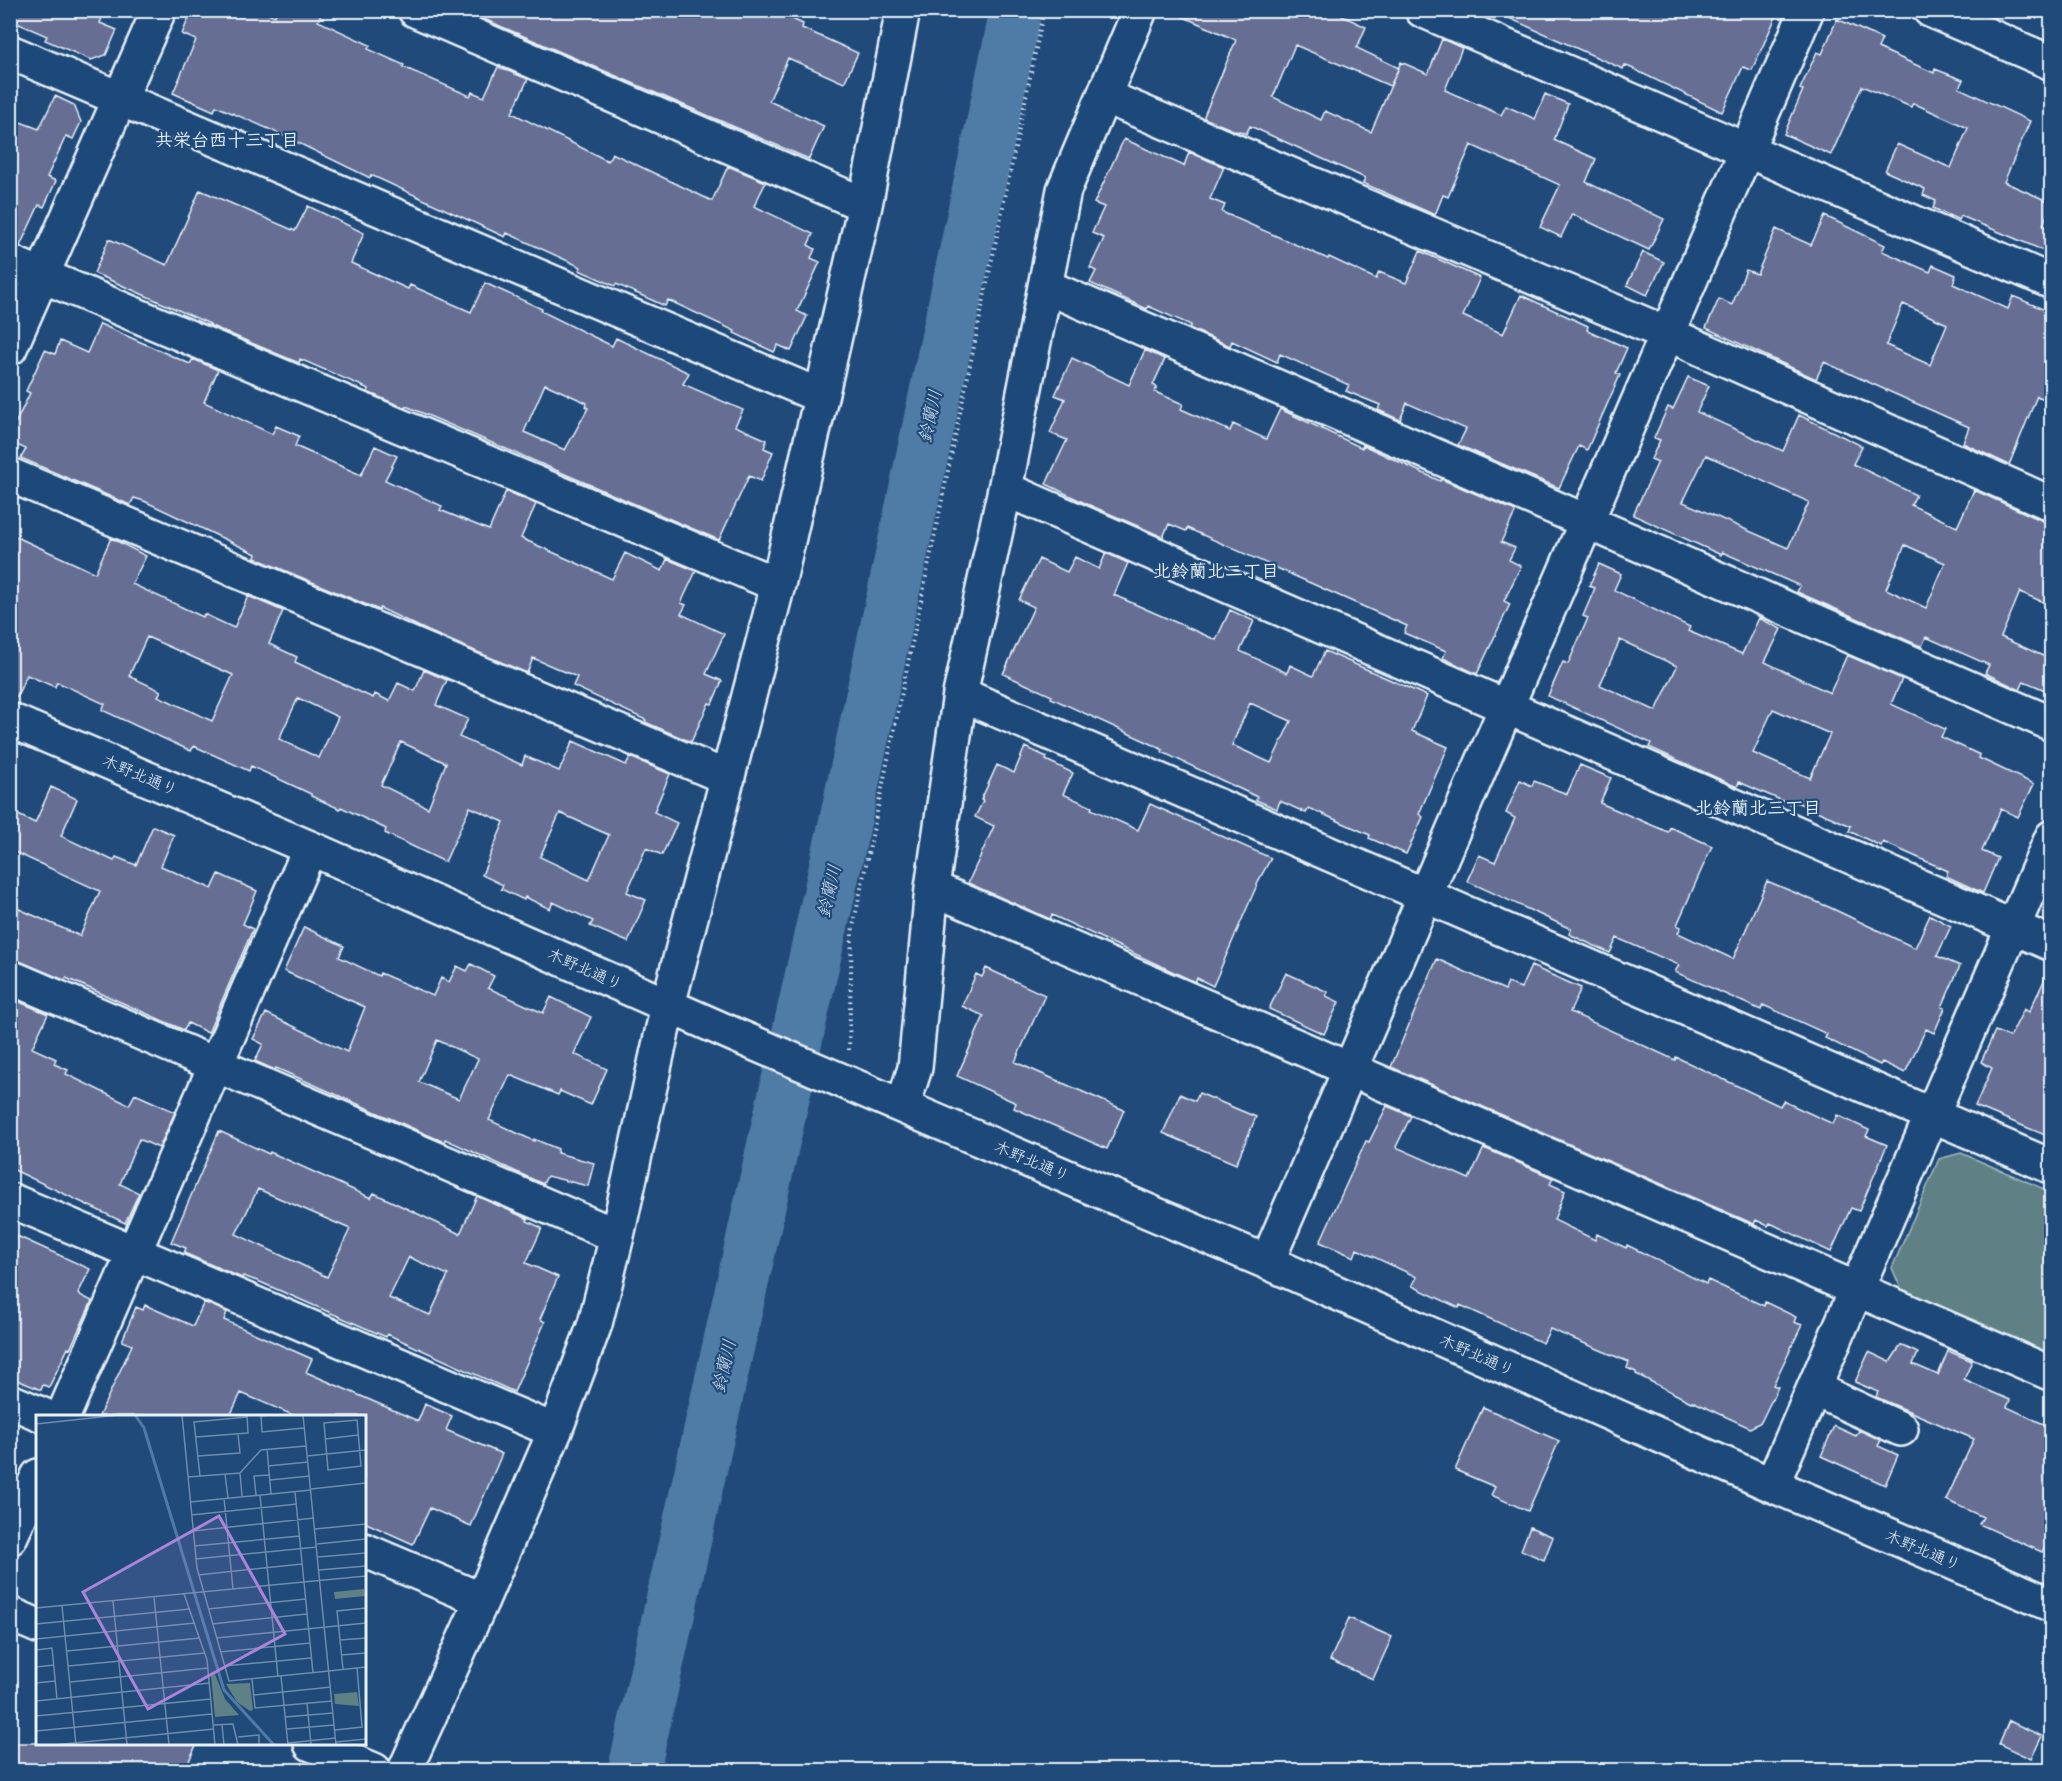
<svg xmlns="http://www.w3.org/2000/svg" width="2062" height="1781" viewBox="0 0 2062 1781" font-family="'Shantell Sans','Klee One',sans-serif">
  <rect width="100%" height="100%" fill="#1f4a7a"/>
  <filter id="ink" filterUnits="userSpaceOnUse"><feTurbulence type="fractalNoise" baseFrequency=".0167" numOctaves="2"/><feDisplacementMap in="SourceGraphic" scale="12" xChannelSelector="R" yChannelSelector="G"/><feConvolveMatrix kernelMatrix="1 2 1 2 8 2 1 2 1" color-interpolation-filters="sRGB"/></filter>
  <g filter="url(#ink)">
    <path fill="#5e8186" stroke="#a3b9bf" stroke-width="1.5" d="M 1961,1153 L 2051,1192 L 2052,1337 L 2044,1353 L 1901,1289 L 1892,1268 L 1939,1159 Z"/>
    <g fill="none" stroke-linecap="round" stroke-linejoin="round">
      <path stroke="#507ba6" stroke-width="52" d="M 634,1770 L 845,822 L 1016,10"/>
    </g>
    <path fill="#666e94" stroke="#e8f1f8" stroke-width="1.5" fill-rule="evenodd" d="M 10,10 L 105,10 L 100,23 L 117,30 L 106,55 L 91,60 L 45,40 L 47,36 L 10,20 Z
      M 192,10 L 260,10 L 275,16 L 277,10 L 323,10 L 318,21 L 370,45 L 368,49 L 404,65 L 403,67 L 470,96 L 472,92 L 484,97 L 498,67 L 528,79 L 512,113 L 608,161 L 612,153 L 712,201 L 728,166 L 766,182 L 754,206 L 813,234 L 808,245 L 815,249 L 811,258 L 820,262 L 797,311 L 807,316 L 791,351 L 778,345 L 774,352 L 734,333 L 735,331 L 668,300 L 665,306 L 616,284 L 615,286 L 579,270 L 581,267 L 507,233 L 505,237 L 371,175 L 370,178 L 278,133 L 216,106 L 214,111 L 173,93 L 196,40 L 182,34 Z
      M 463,10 L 773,10 L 803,24 L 802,28 L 858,53 L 844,83 L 788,58 L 769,101 L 824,126 L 809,159 Z
      M 1168,10 L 1330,10 L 1366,27 L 1357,48 L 1399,68 L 1390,86 L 1295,45 L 1273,97 L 1321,120 L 1325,111 L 1371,132 L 1401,62 L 1428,74 L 1442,39 L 1462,48 L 1445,90 L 1501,115 L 1506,106 L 1535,119 L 1545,94 L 1568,104 L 1554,140 L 1596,159 L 1586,182 L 1664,219 L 1649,250 L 1572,214 L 1561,237 L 1540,227 L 1560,185 L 1471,145 L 1448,197 L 1443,195 L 1435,215 L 1363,183 L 1365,178 L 1250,126 L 1246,134 L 1239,131 L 1238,132 L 1204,118 L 1204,116 L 1236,40 Z
      M 1491,10 L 1779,10 L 1752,70 L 1743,67 L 1722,112 L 1625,65 L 1623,69 Z
      M 1837,19 L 1882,39 L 1878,48 L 1934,73 L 1935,69 L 1963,80 L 1959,88 L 2030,121 L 2004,182 L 2052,203 L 2043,225 L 2052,229 L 2052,254 L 1961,216 L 1959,220 L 1933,208 L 1936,201 L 1923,195 L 1925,189 L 1885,171 L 1897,144 L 1951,168 L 1968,128 L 1913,103 L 1911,107 L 1862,86 L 1831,155 L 1784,134 L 1803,90 L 1800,89 L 1817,52 L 1822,54 Z
      M 55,96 L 74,105 L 81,122 L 73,139 L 66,136 L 47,177 L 56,181 L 44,207 L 39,205 L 20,246 L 10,244 L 10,118 L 39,129 Z
      M 1124,139 L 1184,166 L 1189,152 L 1224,167 L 1210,199 L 1225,205 L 1222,212 L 1328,259 L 1329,257 L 1376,279 L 1379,272 L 1406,283 L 1420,251 L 1480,278 L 1463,316 L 1503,334 L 1521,295 L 1588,326 L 1587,330 L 1627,348 L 1616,373 L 1620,375 L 1587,450 L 1579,446 L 1559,488 L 1458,445 L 1466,429 L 1407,403 L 1400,420 L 1378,410 L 1380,405 L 1346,391 L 1349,385 L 1280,354 L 1277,362 L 1232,341 L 1230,346 L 1189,328 L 1191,325 L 1148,306 L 1147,309 L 1090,283 L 1096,271 L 1090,268 L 1104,238 L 1092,233 L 1104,207 L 1094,203 Z
      M 200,190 L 295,231 L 308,206 L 364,233 L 351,263 L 408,289 L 410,285 L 471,312 L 485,283 L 542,309 L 541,311 L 612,346 L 616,338 L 689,373 L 683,384 L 743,410 L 735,426 L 767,440 L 764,448 L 773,452 L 761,481 L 749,476 L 719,540 L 406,406 L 405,408 L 367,392 L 369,389 L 300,359 L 299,363 L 209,325 L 210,324 L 94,273 L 109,239 L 167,265 ZM 545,384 L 587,403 L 586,407 L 588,408 L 565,450 L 524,432 Z
      M 1825,216 L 1885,245 L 1882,251 L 1930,272 L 1933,265 L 1956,275 L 1953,284 L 2008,309 L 2013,296 L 2052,313 L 2052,402 L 2037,396 L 2009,465 L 1963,443 L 1969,427 L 1897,395 L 1824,362 L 1816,379 L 1706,328 L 1719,299 L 1732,305 L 1746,270 L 1757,274 L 1776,229 L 1811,245 ZM 1903,304 L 1947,324 L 1930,365 L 1886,345 Z
      M 1643,252 L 1664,262 L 1647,295 L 1627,285 Z
      M 100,324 L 190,364 L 193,359 L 218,370 L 204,402 L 272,434 L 276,426 L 299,436 L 295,446 L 361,475 L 375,446 L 397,456 L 385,480 L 442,506 L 440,510 L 489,530 L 506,491 L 536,504 L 521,538 L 612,579 L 625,553 L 662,571 L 667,559 L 696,571 L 681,603 L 686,605 L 681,614 L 724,634 L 706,674 L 722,681 L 712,704 L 709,703 L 691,742 L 645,722 L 646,720 L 573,686 L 577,677 L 533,658 L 527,673 L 428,631 L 380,608 L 379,610 L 255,558 L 256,554 L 144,501 L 134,498 L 130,505 L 21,458 L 26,449 L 10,442 L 10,434 L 30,393 L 26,391 L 45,350 L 55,354 L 60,341 L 87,353 Z
      M 1145,350 L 1165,359 L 1153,385 L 1157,387 L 1155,392 L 1183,404 L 1181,409 L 1230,431 L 1233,424 L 1266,439 L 1280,409 L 1362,448 L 1363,445 L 1440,481 L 1441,479 L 1516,511 L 1501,542 L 1515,548 L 1509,560 L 1521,566 L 1504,601 L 1510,604 L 1477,674 L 1443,658 L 1446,651 L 1404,633 L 1407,626 L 1187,528 L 1186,531 L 1169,524 L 1163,537 L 1087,504 L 1046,484 L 1067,440 L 1050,433 L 1065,399 L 1055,395 L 1072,358 L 1129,385 Z
      M 1688,377 L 1709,386 L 1697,412 L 1783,451 L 1799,415 L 1862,446 L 1853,464 L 1916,495 L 1911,505 L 1957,527 L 1974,490 L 2052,525 L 2052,606 L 2020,592 L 2001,637 L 2052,660 L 2052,693 L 2024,681 L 2020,690 L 1985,673 L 1989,665 L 1926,637 L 1922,646 L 1918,645 L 1797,592 L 1800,586 L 1722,552 L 1721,555 L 1633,515 L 1658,462 L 1651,459 L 1660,440 L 1654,438 L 1668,407 L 1673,409 ZM 1706,455 L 1809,502 L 1788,548 L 1683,502 ZM 1905,545 L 1945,563 L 1926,608 L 1886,589 Z
      M 10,534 L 95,573 L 111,538 L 146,556 L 132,584 L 203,617 L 204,614 L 234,628 L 248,596 L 283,611 L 269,644 L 297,657 L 295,662 L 373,698 L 375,694 L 389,701 L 398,683 L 415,691 L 424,670 L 447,680 L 436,705 L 468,719 L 459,737 L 522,765 L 525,756 L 559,771 L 573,741 L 626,765 L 630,757 L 670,774 L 654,812 L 677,823 L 662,855 L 646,848 L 627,892 L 646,900 L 628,942 L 590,926 L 593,921 L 553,902 L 550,909 L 525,897 L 524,900 L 501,889 L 503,885 L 482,875 L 504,822 L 470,807 L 445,862 L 385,833 L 386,829 L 341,807 L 340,809 L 311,796 L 311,794 L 251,766 L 249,771 L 194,746 L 191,751 L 143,729 L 102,710 L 105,704 L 57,682 L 55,687 L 27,675 L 14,702 L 10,702 ZM 147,637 L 233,675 L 212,721 L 158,696 L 161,691 L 129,676 ZM 298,698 L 338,717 L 319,758 L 279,739 ZM 401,742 L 446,763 L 428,808 L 381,785 ZM 560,813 L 609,835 L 589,880 L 540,857 Z
      M 1106,553 L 1128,563 L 1114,595 L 1216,640 L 1230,610 L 1254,621 L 1240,651 L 1287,673 L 1290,665 L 1313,676 L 1325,651 L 1427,696 L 1412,731 L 1448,747 L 1419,814 L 1423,817 L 1406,854 L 1369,838 L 1370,835 L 1309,808 L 1306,813 L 1280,801 L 1277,809 L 1256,800 L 1257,797 L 1162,752 L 1163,750 L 1156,746 L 1051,698 L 1052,696 L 1003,674 L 1034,607 L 1019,600 L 1039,559 L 1067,572 L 1075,557 L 1099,569 ZM 1250,703 L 1291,721 L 1271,763 L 1232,745 Z
      M 1599,564 L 1621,574 L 1614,590 L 1690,627 L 1688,631 L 1742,654 L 1759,618 L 1781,629 L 1765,662 L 1830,693 L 1847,655 L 1902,679 L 1891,704 L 1945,729 L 1941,737 L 1980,755 L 1979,758 L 2034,784 L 2018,817 L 2001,809 L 1982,851 L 1998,858 L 1983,893 L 1946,876 L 1948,871 L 1883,842 L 1881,846 L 1849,831 L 1851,826 L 1794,801 L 1792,805 L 1739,782 L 1737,787 L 1649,747 L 1651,743 L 1548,696 L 1563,662 L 1568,664 L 1588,618 L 1583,616 L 1595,588 L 1589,586 ZM 1620,640 L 1677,666 L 1656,711 L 1600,685 ZM 1773,709 L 1830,734 L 1810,778 L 1753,753 Z
      M 1025,747 L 1047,757 L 1046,760 L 1073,773 L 1063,794 L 1092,807 L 1091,809 L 1138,830 L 1150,804 L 1271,858 L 1260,878 L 1213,986 L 1197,978 L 1195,982 L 1052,915 L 1050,919 L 968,883 L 994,826 L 975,817 L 983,801 L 981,800 L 997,765 L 1014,773 Z
      M 1580,765 L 1611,778 L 1600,803 L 1668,832 L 1670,827 L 1712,846 L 1677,925 L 1681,927 L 1678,933 L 1733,959 L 1767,881 L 1831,908 L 1915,948 L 1930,915 L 1951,926 L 1937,956 L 1960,966 L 1942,1007 L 1945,1008 L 1934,1033 L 1926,1029 L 1905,1073 L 1882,1062 L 1880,1065 L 1825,1038 L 1827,1034 L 1763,1005 L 1761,1010 L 1675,972 L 1679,965 L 1617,938 L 1610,953 L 1569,934 L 1571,929 L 1467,881 L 1479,855 L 1495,862 L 1515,818 L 1506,813 L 1520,780 L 1532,786 L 1534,781 L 1567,794 Z
      M 51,787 L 77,799 L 61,836 L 114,861 L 116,857 L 136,865 L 153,826 L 174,835 L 161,866 L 212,889 L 219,874 L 257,891 L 243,924 L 253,929 L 208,1033 L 188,1023 L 184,1030 L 66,978 L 64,980 L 17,960 L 10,959 L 10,905 L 80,936 L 100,891 L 10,850 L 10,811 L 35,823 Z
      M 304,927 L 344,946 L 339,957 L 379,976 L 380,973 L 433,996 L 441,978 L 449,982 L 457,966 L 467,971 L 471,964 L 494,976 L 488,988 L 543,1013 L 551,997 L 591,1017 L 574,1054 L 607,1069 L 591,1105 L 560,1091 L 558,1095 L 510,1075 L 489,1120 L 534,1141 L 534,1139 L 558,1149 L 557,1153 L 594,1163 L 588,1186 L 547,1176 L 543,1184 L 445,1139 L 444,1142 L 276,1068 L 275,1070 L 255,1061 L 263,1044 L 253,1039 L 266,1013 L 347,1052 L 365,1007 L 284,971 ZM 437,1040 L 478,1059 L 459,1099 L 419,1082 Z
      M 1437,959 L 1505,990 L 1508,983 L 1521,988 L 1531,966 L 1581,988 L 1570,1012 L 1675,1060 L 1676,1057 L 1780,1106 L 1783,1101 L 1833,1124 L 1837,1115 L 1869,1130 L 1866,1136 L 1887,1145 L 1859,1211 L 1851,1208 L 1831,1252 L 1770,1223 L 1768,1226 L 1756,1220 L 1754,1224 L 1391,1067 Z
      M 2052,964 L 2052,1138 L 1975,1106 L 1992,1068 L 1981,1062 L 1995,1031 L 2010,1037 L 2024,1009 L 2029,1012 Z
      M 986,968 L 1045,995 L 1015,1062 L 1124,1110 L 1107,1149 L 1014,1108 L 1016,1103 L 957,1076 L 984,1016 L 962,1006 L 976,974 L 982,977 Z
      M 1286,973 L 1328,992 L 1326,996 L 1339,1002 L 1324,1034 L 1269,1009 Z
      M 10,998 L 48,1014 L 32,1048 L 56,1059 L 54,1064 L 68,1070 L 66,1074 L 129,1105 L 135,1094 L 175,1112 L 159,1148 L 139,1139 L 120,1184 L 139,1193 L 125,1223 L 10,1168 Z
      M 1199,1093 L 1256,1117 L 1236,1164 L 1163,1133 L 1180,1094 L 1195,1101 Z
      M 1387,1106 L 1411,1116 L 1396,1147 L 1469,1179 L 1484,1148 L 1553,1178 L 1550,1184 L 1565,1191 L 1554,1220 L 1595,1240 L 1597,1234 L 1626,1248 L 1627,1245 L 1706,1284 L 1708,1280 L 1764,1306 L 1765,1302 L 1796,1317 L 1794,1322 L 1802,1325 L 1773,1385 L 1778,1387 L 1761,1422 L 1750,1428 L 1692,1401 L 1691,1402 L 1636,1374 L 1636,1372 L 1627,1368 L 1629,1362 L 1550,1329 L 1543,1343 L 1460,1305 L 1459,1308 L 1412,1286 L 1417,1277 L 1357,1249 L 1354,1257 L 1320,1242 L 1366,1141 L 1369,1142 Z
      M 219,1131 L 269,1154 L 270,1152 L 371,1198 L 374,1193 L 460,1234 L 477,1196 L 528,1219 L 527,1221 L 542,1228 L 526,1263 L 558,1277 L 540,1319 L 545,1322 L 514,1392 L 387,1334 L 386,1337 L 260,1282 L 243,1276 L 242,1278 L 184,1253 L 186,1248 L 171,1242 ZM 258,1189 L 350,1229 L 327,1277 L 236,1234 ZM 409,1257 L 448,1275 L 430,1315 L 389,1298 Z
      M 17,1236 L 90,1269 L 78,1294 L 92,1301 L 70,1349 L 68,1348 L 49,1387 L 43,1385 L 41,1390 L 10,1377 L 10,1251 Z
      M 204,1302 L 227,1312 L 224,1320 L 312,1359 L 306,1372 L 418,1421 L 425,1404 L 452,1416 L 446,1430 L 502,1454 L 471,1526 L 430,1508 L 413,1544 L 364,1522 L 364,1416 L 295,1416 L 241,1393 L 230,1416 L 99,1416 L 132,1345 L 122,1341 L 136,1307 L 143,1310 L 145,1305 L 193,1326 Z
      M 1901,1345 L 1918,1353 L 1913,1364 L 1938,1375 L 1948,1351 L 1972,1361 L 1964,1380 L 2010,1400 L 2007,1407 L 2052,1428 L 2052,1531 L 2042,1552 L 1979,1524 L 1983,1517 L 1946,1500 L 1974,1439 L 1876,1397 L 1878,1392 L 1855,1382 L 1869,1352 L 1890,1362 Z
      M 1483,1407 L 1559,1441 L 1528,1511 L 1491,1495 L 1495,1487 L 1455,1470 Z
      M 1834,1426 L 1856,1436 L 1859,1430 L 1881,1440 L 1878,1446 L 1898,1455 L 1885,1485 L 1821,1456 Z
      M 1530,1527 L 1553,1537 L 1544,1560 L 1521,1550 Z
      M 1349,1618 L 1392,1637 L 1373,1679 L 1330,1660 Z
      M 2009,1721 L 2042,1736 L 2031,1759 L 1999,1744 Z
      M 10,1743 L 197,1743 L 185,1770 L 10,1770 Z"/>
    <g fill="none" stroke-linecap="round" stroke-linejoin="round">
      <defs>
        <path id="minor" d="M 415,10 L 865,205
          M 1422,10 L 2052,282
          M 1930,10 L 2052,63
          M 10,52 L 820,396
          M 1104,96 L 1668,334 L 2052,504
          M 10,262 L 778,585
          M 1045,286 L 2052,724
          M 10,348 L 159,10
          M 10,475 L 728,778
          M 1005,489 L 2052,944
          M 960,694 L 2052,1167
          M 10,720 L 310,848 L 737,1036 L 1267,1262 L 1772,1485 L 2052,1605
          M 932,888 L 2052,1374
          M 10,977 L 617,1236
          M 903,1105 L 915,1068 L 932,888 L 960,694 L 1005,489 L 1064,190 L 1140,10
          M 10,1200 L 555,1431
          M 1267,1262 L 1807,10
          M 1814,1389 L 1901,1429
          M 10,1401 L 45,1416
          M 63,1416 L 310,848
          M 1772,1485 L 2052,837
          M 10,1538 L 38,1476
          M 364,1550 L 482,1600
          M 10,1614 L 38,1626
          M 311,1744 L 374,1770
          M 405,1770 L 482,1600 L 555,1431 L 595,1324 L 617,1236 L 668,1005 L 778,585 L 865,205 L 903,10"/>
      </defs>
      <use href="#minor" stroke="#e8f1f8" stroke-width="38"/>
      <path stroke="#e8f1f8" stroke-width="4" stroke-dasharray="1.5 4.5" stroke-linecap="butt" d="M 849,1050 L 852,932 L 1044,10"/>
      <use href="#minor" stroke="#1f4a7a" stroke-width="33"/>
    </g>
  </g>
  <g text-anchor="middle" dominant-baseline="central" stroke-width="4.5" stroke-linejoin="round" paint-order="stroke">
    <g font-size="16" fill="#e8f1f8" stroke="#1f4a7a">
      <text transform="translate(140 775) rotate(23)">木野北通り</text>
      <text transform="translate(585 969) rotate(24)">木野北通り</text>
      <text transform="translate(1032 1161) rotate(23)">木野北通り</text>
      <text transform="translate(1477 1355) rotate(24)">木野北通り</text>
      <text transform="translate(1923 1550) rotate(23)">木野北通り</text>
    </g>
    <g font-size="18" font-weight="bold" fill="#e8f1f8" stroke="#1f4a7a">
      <text x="227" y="140">共栄台西十三丁目</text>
      <text x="1216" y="571">北鈴蘭北二丁目</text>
      <text x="1758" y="808">北鈴蘭北三丁目</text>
    </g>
    <g font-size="18" font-style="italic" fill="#d1dfec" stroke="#1f4a7a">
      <text transform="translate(930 416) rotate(-78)">鈴蘭川</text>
      <text transform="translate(829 891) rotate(-77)">鈴蘭川</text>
      <text transform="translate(724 1366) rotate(-77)">鈴蘭川</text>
    </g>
  </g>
  <g transform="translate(36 1415)">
    <rect width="330" height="330" fill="#1f4a7a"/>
    <path d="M 328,174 L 329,181 L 299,184 L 298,177 ZM 179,259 L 189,284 L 203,300 L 179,302 L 175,261 ZM 214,268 L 217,295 L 214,296 L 201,287 L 190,269 ZM 321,277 L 323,291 L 299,289 L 298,279 Z" fill="#5e8186"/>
    <path fill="none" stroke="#507ba6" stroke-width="3" d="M 99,0 L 108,13 L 188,275 L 238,330"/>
    <path fill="none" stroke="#6f8dac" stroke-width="1.5" d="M 146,0 L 161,153 L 193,266 L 293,256M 233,0 L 225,1 L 226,17 L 268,13M 267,0 L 300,330M 321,5 L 325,51 L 292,55 L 288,8 ZM 0,9 L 83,0M 160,22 L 212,18 L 211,1M 289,24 L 322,20M 231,34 L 235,79M 162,41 L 204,38 L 202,19M 271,41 L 330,35M 232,51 L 272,47M 204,58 L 206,81M 189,59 L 192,83M 164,61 L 158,7 L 211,2M 152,62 L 204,58 L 225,35 L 270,31M 234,65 L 274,61M 275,74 L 330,68M 259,77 L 277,258M 220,80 L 218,61 L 233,60M 224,80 L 242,262M 188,83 L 197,174M 154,87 L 275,75M 155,100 L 261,89M 279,114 L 330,109M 157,116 L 278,103M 281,129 L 330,124M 158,131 L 264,121M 282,142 L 330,138M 159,144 L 281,132M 283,155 L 330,151M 162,160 L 266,149M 148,179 L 171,245 L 179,330M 118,182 L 133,330M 77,186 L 91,330M 26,191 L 40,330M 0,193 L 330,161M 172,194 L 270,184M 0,209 L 154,194M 176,209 L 271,199M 180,223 L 330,208M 0,224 L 159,208M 304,225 L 330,223M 0,235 L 16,233 L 21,284M 31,236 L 164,223M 184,237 L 274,228M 305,240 L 330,238M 32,251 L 169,238M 188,251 L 275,243M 0,252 L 18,250M 307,254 L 301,196 L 330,193M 293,256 L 330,252M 245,261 L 252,330M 216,264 L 219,293 L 296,286M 34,267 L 172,253M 0,268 L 19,266M 218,280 L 295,272M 0,286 L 174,268M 271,288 L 275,330M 0,301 L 175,284M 249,302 L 297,298M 178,310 L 197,309 L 202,330M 186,310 L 188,330M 251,314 L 298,310M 299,315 L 326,312 L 321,253M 0,316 L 176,299M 202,322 L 223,320 L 223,330M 300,327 L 330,324M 252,328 L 300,323M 18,330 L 178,314"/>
    <path fill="#ac85d9" fill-opacity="0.15" stroke="#ac85d9" stroke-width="3" d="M 183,101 L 249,219 L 112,294 L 47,177 Z"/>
    <rect width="330" height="330" fill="none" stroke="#e8f1f8" stroke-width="3"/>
  </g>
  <rect width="2062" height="1781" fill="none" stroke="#1f4a7a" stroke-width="36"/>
  <rect x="18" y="18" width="2026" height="1745" fill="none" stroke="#e8f1f8" stroke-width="2" filter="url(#ink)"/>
</svg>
